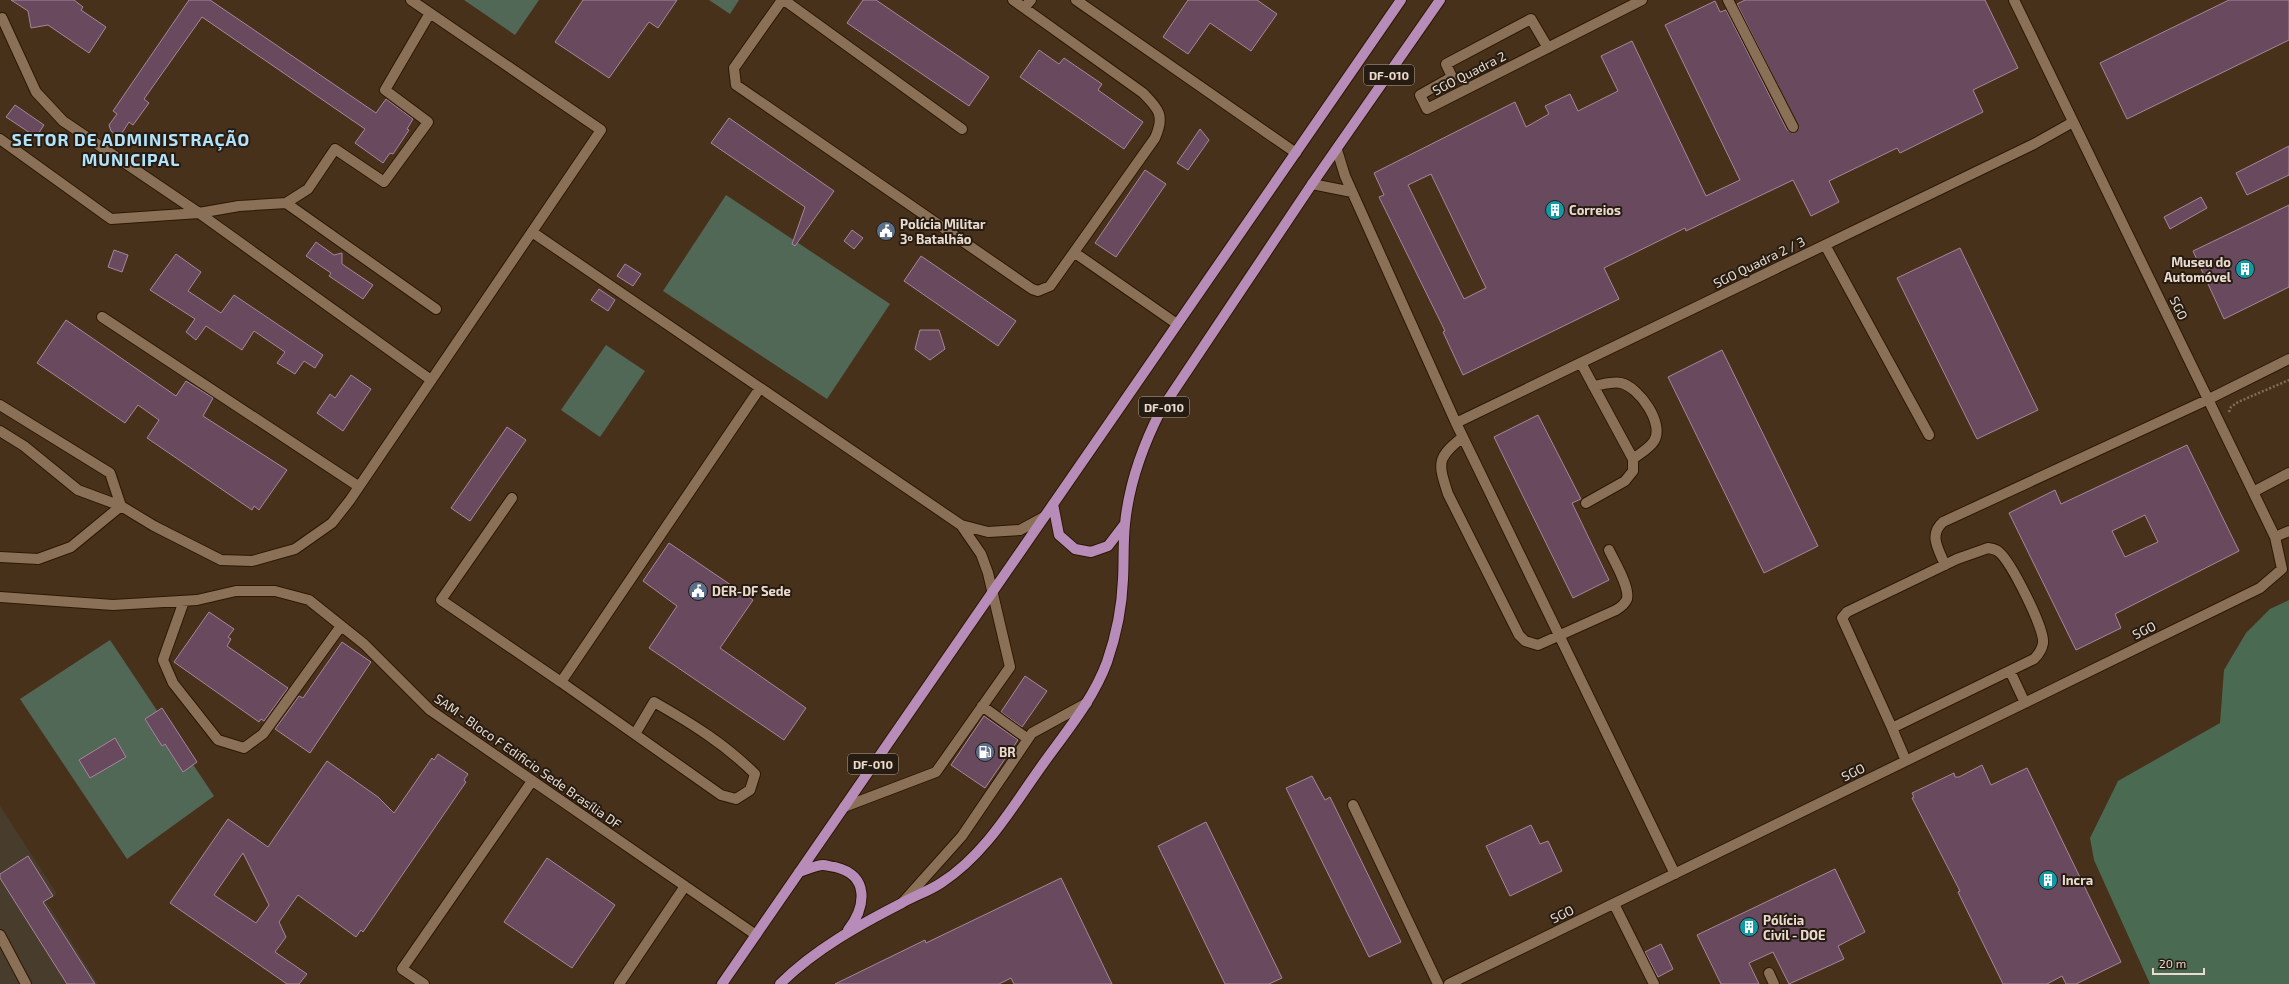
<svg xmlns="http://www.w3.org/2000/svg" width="2289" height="984" viewBox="0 0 2289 984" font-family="'Exo 2',sans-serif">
  <rect width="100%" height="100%" fill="#48311a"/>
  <path fill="#483c2d" d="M 0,806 L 57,894 L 46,901 L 98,984 L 0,984 Z"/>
  <path fill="#516856" d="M 464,0 L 539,0 L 515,35 Z
    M 709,0 L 739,0 L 730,14 Z
    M 726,195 L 890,304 L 827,399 L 663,291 Z
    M 606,345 L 645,371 L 600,437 L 561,410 Z
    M 110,640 L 214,796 L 127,859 L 20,699 Z"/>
  <path fill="#4a6a51" d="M 2289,600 L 2289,984 L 2150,984 L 2094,860 L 2090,838 L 2118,781 L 2220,723 L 2224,670 L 2246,633 L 2270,609 Z"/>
  <path fill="#69495e" stroke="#a6869b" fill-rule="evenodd" d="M 11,0 L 74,0 L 83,7 L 81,10 L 106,27 L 89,53 L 48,25 L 31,28 L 28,11 Z
    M 189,0 L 210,0 L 376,113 L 386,99 L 413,119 L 407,129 L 409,130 L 393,154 L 390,153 L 383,163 L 355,143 L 365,129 L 202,17 L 144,99 L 149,103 L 133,125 L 129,122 L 122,133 L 116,135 L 111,131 L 109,125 L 117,114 L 113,111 Z
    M 583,0 L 677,0 L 658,28 L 649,22 L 609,78 L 555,42 Z
    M 863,0 L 876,0 L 989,77 L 969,106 L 847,23 Z
    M 1188,0 L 1257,0 L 1277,14 L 1251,51 L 1210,23 L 1188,54 L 1163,37 Z
    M 1745,0 L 1985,0 L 2018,68 L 1973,90 L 1983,112 L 1900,153 L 1897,148 L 1829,181 L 1839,202 L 1811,216 L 1793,180 L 1686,231 L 1685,228 L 1604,268 L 1619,299 L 1463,375 L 1443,332 L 1445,331 L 1379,197 L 1384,195 L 1374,173 L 1515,102 L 1526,127 L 1549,114 L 1545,106 L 1570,94 L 1578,111 L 1618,91 L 1601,56 L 1632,41 L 1706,196 L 1740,180 L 1665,25 L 1715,1 L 1720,12 L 1726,10 L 1787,130 L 1793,133 L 1799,128 L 1737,4 ZM 1431,174 L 1486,288 L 1464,299 L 1408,185 Z
    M 2229,0 L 2289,0 L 2289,40 L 2127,119 L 2100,63 Z
    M 1039,50 L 1059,64 L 1064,58 L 1102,84 L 1098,90 L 1143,122 L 1124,149 L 1020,77 Z
    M 15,105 L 44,125 L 36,137 L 6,117 Z
    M 729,118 L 834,191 L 795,246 L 792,244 L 805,207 L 711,143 Z
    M 1200,129 L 1209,140 L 1188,170 L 1177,163 Z
    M 2289,146 L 2289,175 L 2247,195 L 2236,173 Z
    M 1145,170 L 1166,184 L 1116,257 L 1095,243 Z
    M 2201,197 L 2207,208 L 2170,229 L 2164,217 Z
    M 2289,205 L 2289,287 L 2224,319 L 2193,251 Z
    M 852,230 L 863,238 L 854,249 L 844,241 Z
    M 316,242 L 334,255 L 342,253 L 342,264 L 373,285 L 363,299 L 329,276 L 331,273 L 306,256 Z
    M 1960,248 L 2038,410 L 1977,439 L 1897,278 Z
    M 114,250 L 128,255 L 122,272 L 108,267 Z
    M 176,254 L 201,272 L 188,291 L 221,313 L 234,295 L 323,355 L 315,368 L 304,361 L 295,374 L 277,363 L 285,352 L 254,331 L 242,350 L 206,326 L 196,340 L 186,332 L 195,319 L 150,290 Z
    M 921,256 L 1016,321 L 998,346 L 904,281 Z
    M 625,264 L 641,274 L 633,286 L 617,276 Z
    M 599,289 L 615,300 L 608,311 L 591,300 Z
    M 66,320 L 176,396 L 186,381 L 213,398 L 203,416 L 287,470 L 259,510 L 254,506 L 252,510 L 147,438 L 159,420 L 138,405 L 125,423 L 37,363 Z
    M 920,330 L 939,330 L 945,349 L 930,360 L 915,349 Z
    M 1722,350 L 1818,546 L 1764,573 L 1668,377 Z
    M 351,375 L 371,389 L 343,431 L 317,413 L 330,394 L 335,398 Z
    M 1538,415 L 1581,499 L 1572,503 L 1609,580 L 1573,598 L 1494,437 Z
    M 507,427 L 526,440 L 470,521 L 451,508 Z
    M 2187,445 L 2239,551 L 2115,614 L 2121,628 L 2076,650 L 2009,513 L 2055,490 L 2061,504 ZM 2145,515 L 2158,542 L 2125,557 L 2112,531 Z
    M 669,543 L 753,600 L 720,648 L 806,708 L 784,740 L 649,648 L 677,606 L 643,581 Z
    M 209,612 L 234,629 L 228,637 L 231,639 L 227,646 L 288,688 L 264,721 L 261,719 L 259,722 L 174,662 Z
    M 342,642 L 371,662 L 310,753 L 275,729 L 299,696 L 303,698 Z
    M 1025,676 L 1047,691 L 1022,727 L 1001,712 Z
    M 162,708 L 197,762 L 183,772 L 165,744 L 162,746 L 145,719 Z
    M 984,716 L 1018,740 L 985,788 L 951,765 Z
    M 115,738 L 126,757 L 90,778 L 79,760 Z
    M 438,754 L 468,774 L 464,780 L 466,782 L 363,932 L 361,930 L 356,937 L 298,895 L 279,922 L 286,937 L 275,952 L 307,974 L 299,984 L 287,984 L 170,903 L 228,819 L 268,847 L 327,761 L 378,797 L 394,813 L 432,758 L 434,760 ZM 243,853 L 269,905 L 256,923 L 214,895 Z
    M 1982,765 L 1991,785 L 2027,768 L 2121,962 L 2076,984 L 2066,984 L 2062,976 L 2047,984 L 2003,984 L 1958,892 L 1960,891 L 1912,798 L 1914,797 L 1912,793 L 1954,773 L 1955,777 L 1959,777 Z
    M 1312,776 L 1325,800 L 1330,797 L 1401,942 L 1369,957 L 1286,788 Z
    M 1206,822 L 1282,978 L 1269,984 L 1225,984 L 1158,846 Z
    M 1531,825 L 1540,844 L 1548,841 L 1562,871 L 1510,896 L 1486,846 Z
    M 28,856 L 53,896 L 43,902 L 95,984 L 67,984 L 0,878 L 0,874 Z
    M 547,858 L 615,905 L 572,968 L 504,922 Z
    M 1835,869 L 1865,932 L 1838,946 L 1844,959 L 1789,984 L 1773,952 L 1749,963 L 1759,984 L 1721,984 L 1697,935 Z
    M 1061,878 L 1112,984 L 1014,984 L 1011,978 L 999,984 L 835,984 L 925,940 L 926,943 Z
    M 1661,944 L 1673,969 L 1658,977 L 1645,952 Z"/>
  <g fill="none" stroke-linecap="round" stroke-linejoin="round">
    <defs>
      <path id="minor" d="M 782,0 L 734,68 L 736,85 L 1032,289 L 1038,291 L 1050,286 L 1155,138 C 1165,116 1159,109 1143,93 L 1013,0
        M 784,0 L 962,129
        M 1076,0 L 1296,153
        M 1728,0 L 1793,127
        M 1024,8 L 1031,0
        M 2,18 L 36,92 L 63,121 L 199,213 L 431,380
        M 1548,48 L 1531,19 L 1446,64 L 1452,77 L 1420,95 L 1427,109 L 1642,0
        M 0,139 L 111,219 L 199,213 L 239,206 L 286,203 L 308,189 L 335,149 L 384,182 L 428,122 L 385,90 L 430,13
        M 1337,150 L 1345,176 L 1456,423 L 1675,874
        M 1312,184 L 1352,192
        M 286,203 L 436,309
        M 532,232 L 961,525 L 988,532 L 1020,530 L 1044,517
        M 1825,245 L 1929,435
        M 1075,253 L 1177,324
        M 102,317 L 358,486
        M 1581,363 L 1633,459 L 1633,471 L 1625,481 L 1586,503
        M 1593,386 C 1602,385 1612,381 1621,383 C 1639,387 1665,424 1654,441 C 1650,448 1639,454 1633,459
        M 0,405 L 110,473 L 121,506
        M 1456,423 L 2034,144 L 2073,122
        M 0,431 L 24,446 L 78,490 L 121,506 L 154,526 L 221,560 L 252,561 L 295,549 L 332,523 L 350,500 L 601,130 L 411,0
        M 1463,437 C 1436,458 1438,463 1448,494 L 1519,635 L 1525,641 L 1538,645 L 1616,610 C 1621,607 1625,604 1627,599 C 1630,587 1614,561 1609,550
        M 2253,492 L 2289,473
        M 512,498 L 441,600 L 561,682
        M 2275,537 L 2289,531
        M 1988,548 C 1993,549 1996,549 1999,552 C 2011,562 2045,629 2043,643 C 2042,650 2038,655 2034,659 L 1892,728 L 1842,618 L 1847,612 L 1957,559 Z
        M 0,557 L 38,559 L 71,547 L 121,506
        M 1945,565 C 1939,550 1928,535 1943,522 L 2209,399 L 2289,359
        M 0,597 L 113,605 L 197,600 L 236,591 L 275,591 L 309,600 L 364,644 L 430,710 L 756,935
        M 184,601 L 163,660 L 173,683 L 218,740 L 244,748 L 263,734 L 341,626
        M 2010,671 L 2025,703
        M 982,706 L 1028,739
        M 1892,728 L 1906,761
        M 635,734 L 654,702 C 691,723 725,744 755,774 L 750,790 L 736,799 L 721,795 L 561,682 L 760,388
        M 1353,805 L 1438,984
        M 844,807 L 936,772 L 1010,667 L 988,573 L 981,554 L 961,525
        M 903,902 L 962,836 L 1032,733 L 1087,703
        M 1614,904 L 1654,984
        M 0,935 L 26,984
        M 1769,973 L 1774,984
        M 424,984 L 402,969 L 532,781
        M 619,984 L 685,886
        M 1449,984 L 2260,588 L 2282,569 L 2275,537 L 2014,0"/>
      <path id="major" d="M 1053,504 L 1059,535 L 1075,549 L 1091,552 L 1108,546 L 1124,525
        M 799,872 C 806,870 816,865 823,865 C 827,865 831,867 835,867 C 870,875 866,907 848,930
        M 722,984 L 1401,0
        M 780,984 C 814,950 859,925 902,903 C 914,896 929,891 941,883 C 986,854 1012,807 1043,764 C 1066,732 1093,700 1107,662 C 1116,636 1122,607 1123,579 C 1124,561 1123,543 1125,524 C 1129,483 1142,447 1161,410 L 1312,184 L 1440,0"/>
    </defs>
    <use href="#minor" stroke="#2e1802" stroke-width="12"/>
    <use href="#major" stroke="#2e1802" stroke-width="12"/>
    <path stroke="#826e5a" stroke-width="2.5" stroke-dasharray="2 2" stroke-linecap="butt" d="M 2229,412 L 2231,407 L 2238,402 L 2289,380"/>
    <use href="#minor" stroke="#8a7057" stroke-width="10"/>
    <use href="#major" stroke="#b88cb9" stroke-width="10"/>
  </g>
  <defs>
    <symbol id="building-disc" viewBox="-11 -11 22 22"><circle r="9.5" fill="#0f9aa8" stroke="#261c12"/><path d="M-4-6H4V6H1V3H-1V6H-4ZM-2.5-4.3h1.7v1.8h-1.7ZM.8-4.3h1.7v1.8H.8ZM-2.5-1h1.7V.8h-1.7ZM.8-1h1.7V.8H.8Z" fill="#fff"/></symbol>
    <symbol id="civic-disc" viewBox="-11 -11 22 22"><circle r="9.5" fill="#5c6f8a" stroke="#261c12"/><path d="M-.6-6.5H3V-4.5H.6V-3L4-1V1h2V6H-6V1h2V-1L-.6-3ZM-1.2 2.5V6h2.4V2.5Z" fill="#fff"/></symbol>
    <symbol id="fuel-disc" viewBox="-11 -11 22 22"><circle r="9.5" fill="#5c6f8a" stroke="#261c12"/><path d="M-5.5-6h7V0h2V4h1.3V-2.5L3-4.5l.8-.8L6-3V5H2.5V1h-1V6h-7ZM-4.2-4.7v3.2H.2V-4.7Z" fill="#fff"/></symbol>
  </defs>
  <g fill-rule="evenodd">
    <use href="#building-disc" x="1544" y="199" width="22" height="22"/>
    <use href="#civic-disc" x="875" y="220" width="22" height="22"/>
    <use href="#building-disc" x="2234" y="258" width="22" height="22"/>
    <use href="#civic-disc" x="687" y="580" width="22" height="22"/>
    <use href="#fuel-disc" x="974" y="741" width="22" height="22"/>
    <use href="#building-disc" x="2037" y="869" width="22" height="22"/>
    <use href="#building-disc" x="1738" y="916" width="22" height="22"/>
  </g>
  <g text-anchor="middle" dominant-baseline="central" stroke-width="4" stroke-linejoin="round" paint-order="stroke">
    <g fill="#261c12" stroke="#afa296" stroke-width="1">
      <rect x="1364" y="65" width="50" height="20" rx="3"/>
      <rect x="1139" y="397" width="50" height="20" rx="3"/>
      <rect x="848" y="754" width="50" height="20" rx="3"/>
    </g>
    <g font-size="12" font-weight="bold" fill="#eadbce">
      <text x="1389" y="75">DF-010</text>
      <text x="1164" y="407">DF-010</text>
      <text x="873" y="764">DF-010</text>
    </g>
    <g font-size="13" fill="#eadbce" stroke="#261c12">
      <text transform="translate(1469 73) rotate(-27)">SGO Quadra 2</text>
      <text transform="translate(1759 262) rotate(-26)">SGO Quadra 2 / 3</text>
      <text transform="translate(2179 308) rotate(64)">SGO</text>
      <text transform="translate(2144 630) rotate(-26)">SGO</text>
      <text transform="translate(528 761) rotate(35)">SAM - Bloco F Edificio Sede Brasília DF</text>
      <text transform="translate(1853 772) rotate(-26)">SGO</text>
      <text transform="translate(1562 914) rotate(-26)">SGO</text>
    </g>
    <g font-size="13" font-weight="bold" fill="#eadbce" stroke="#261c12" text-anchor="start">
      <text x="1569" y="210">Correios</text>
      <text x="900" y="224">Polícia Militar<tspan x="900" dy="15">3º Batalhão</tspan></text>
      <text x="2231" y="262" text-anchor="end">Museu do<tspan x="2231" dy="15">Automóvel</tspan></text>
      <text x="712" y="591">DER-DF Sede</text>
      <text x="999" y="752">BR</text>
      <text x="2062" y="880">Incra</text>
      <text x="1763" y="920">Pólícia<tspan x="1763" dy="15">Civil - DOE</tspan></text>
    </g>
    <g font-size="17" font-weight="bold" letter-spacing="1" fill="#b3e3fb" stroke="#261c12">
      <text x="131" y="139">SETOR DE ADMINISTRAÇÃO<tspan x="131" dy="20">MUNICIPAL</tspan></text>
    </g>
  </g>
  <path d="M2153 968v6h51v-6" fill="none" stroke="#eadbce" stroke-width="2"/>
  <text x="2159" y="968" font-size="12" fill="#eadbce" stroke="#261c12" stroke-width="3" paint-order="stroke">20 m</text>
</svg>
